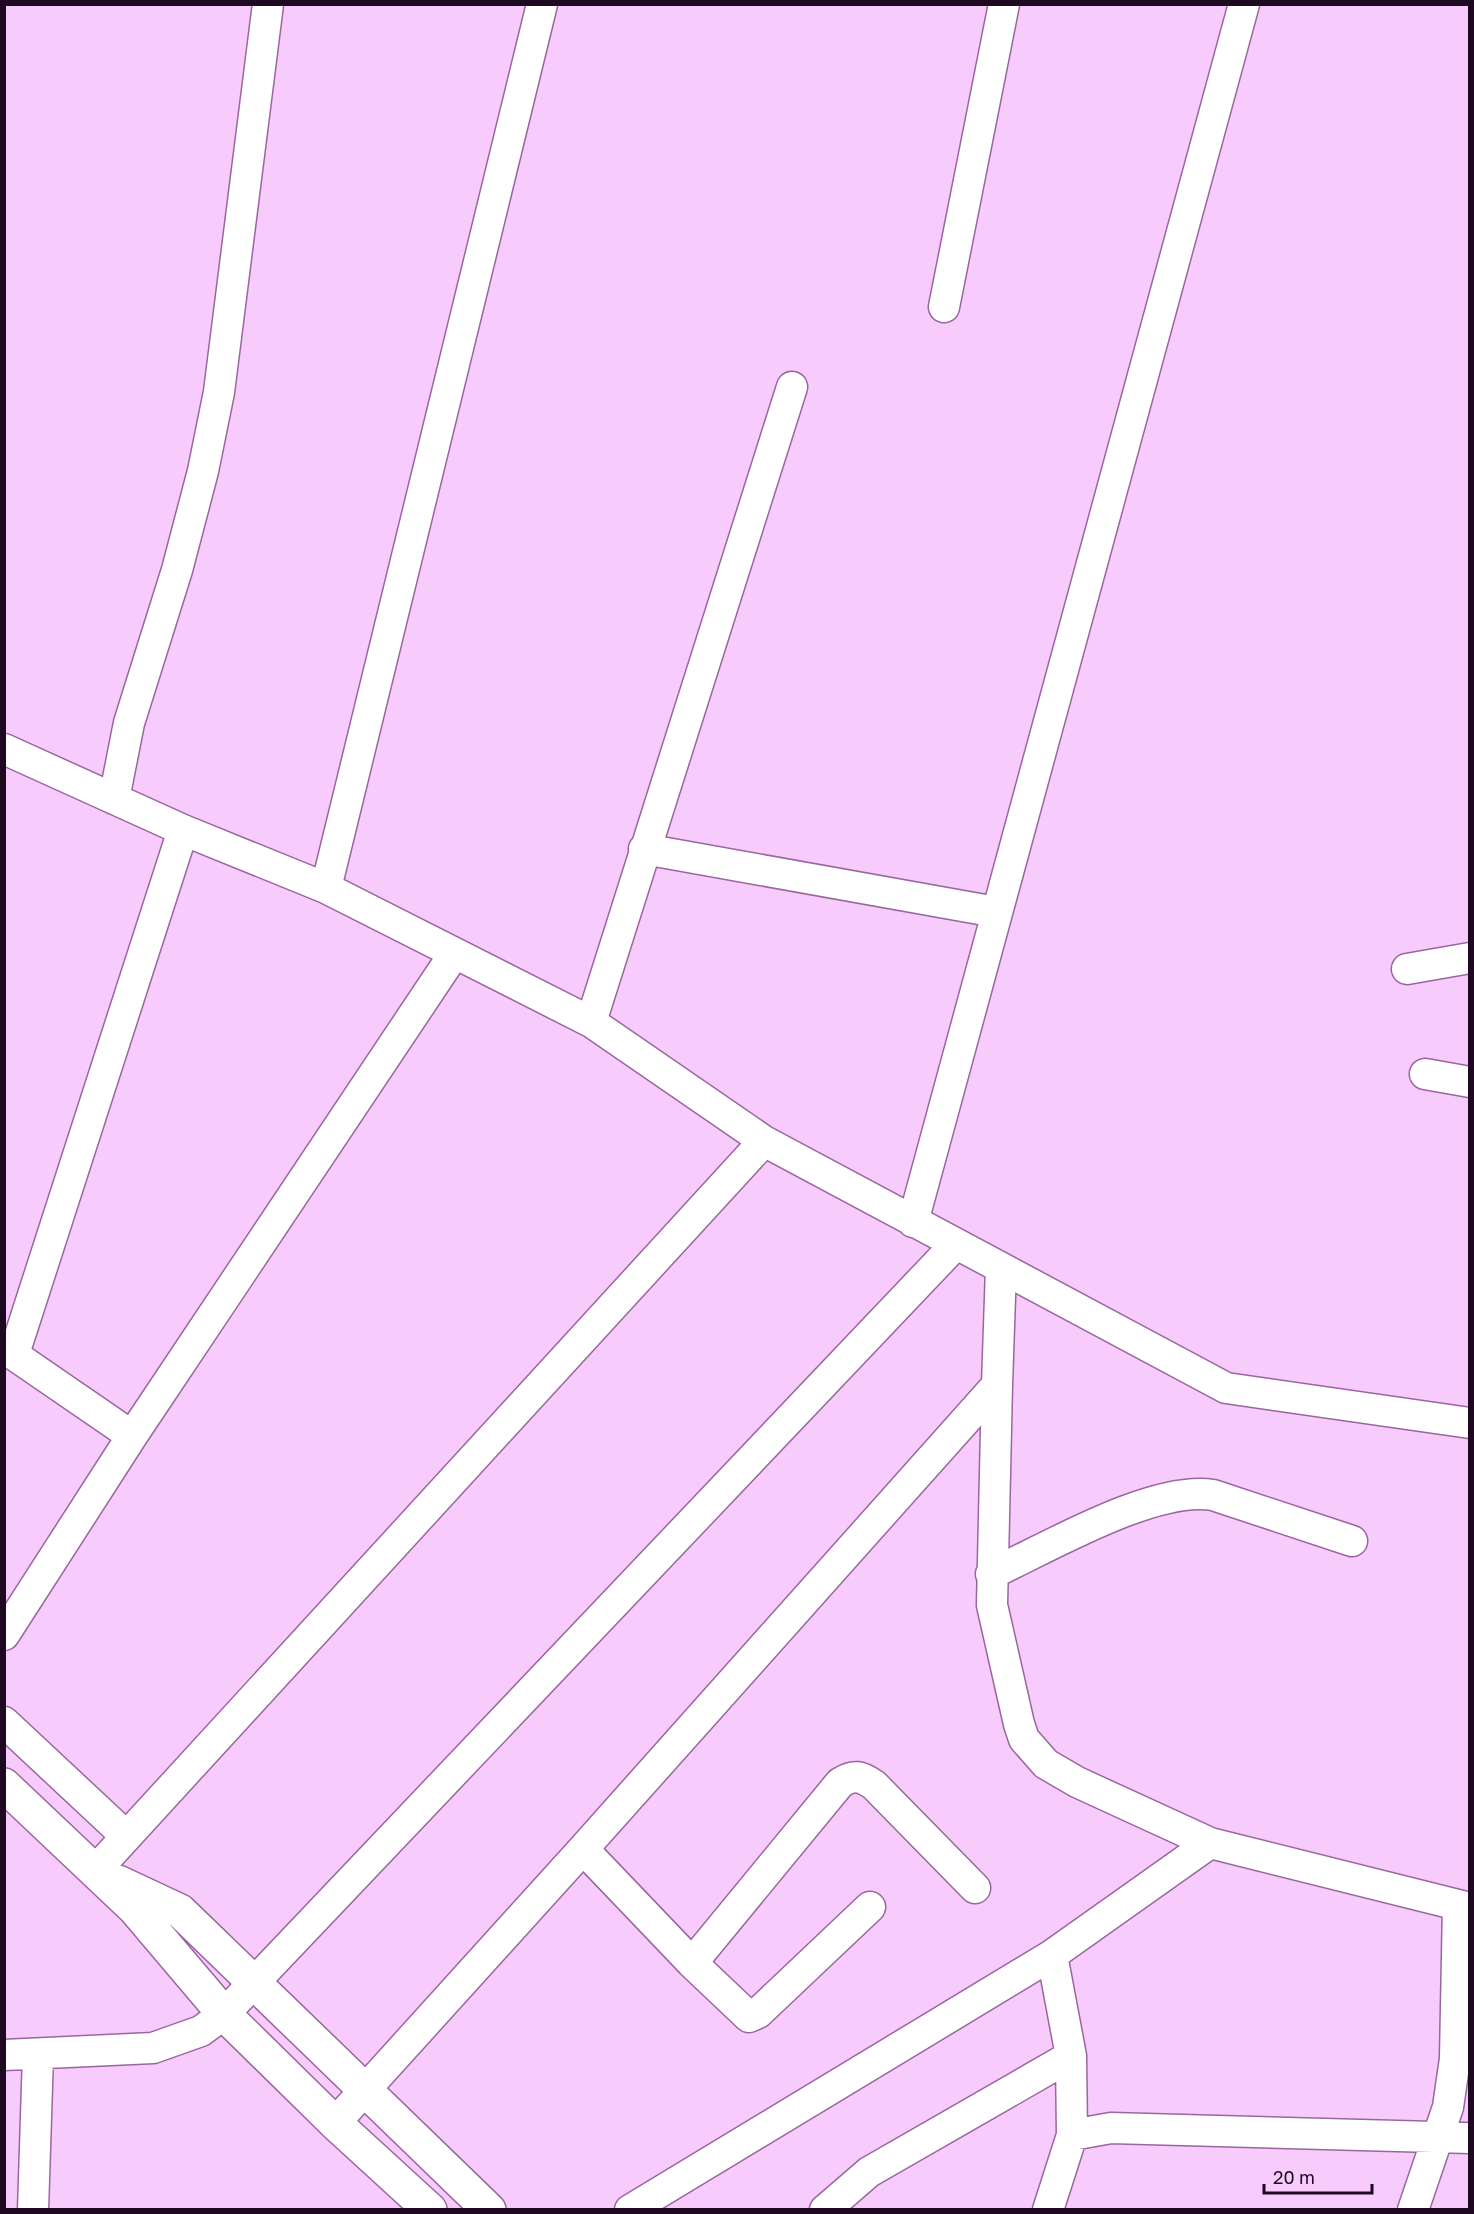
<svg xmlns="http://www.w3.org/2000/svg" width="1474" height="2214" viewBox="0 0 1474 2214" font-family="'Golos Text',sans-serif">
  <rect width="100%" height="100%" fill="#f7cbfc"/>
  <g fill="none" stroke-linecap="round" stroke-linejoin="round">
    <defs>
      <path id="street" d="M 944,307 L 1004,4
        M 4,749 L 183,830 L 326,888 L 591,1022 L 764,1141 L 1226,1388 L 1470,1423
        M 114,799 L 129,723 L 177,570 L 203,471 L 219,392 L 268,4
        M 644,849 L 996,912
        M 326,888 L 542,4
        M 1407,969 L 1470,958
        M 591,1022 L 792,387
        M 1425,1074 L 1470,1082
        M 913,1222 L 1244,4
        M 4,1348 L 132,1436
        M 14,1354 L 183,830
        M 997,1385 L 992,1605 L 1019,1724 L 1024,1739 L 1046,1764 L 1077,1782 L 1210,1843 L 1470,1908
        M 991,1574 C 1047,1548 1154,1485 1213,1495 L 1352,1541
        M 4,1635 L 132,1436 L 454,954
        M 4,1722 L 126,1836
        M 583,1849 L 692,1963 L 749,2017 L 758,2013 L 870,1907
        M 95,1871 L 764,1141
        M 692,1963 L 840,1783 C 854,1774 861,1776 874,1785 L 975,1888
        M 4,2055 L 153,2048 L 201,2031 L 224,2014 L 956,1244
        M 335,2123 L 583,1849 L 997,1385 L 1001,1268
        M 1072,2135 L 1111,2128 L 1470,2138
        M 33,2210 L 38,2055
        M 630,2210 L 1052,1955 L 1210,1843
        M 825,2210 L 869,2172 L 1071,2056
        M 1048,2210 L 1072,2135 L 1071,2056 L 1052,1955
        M 1413,2210 L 1448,2107 L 1455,2059 L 1458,1905"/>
      <path id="secondary" d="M 4,1785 L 135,1909 L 224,2014 L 335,2123 L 430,2210
        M 118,1882 L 180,1911 L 489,2210"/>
    </defs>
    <use href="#street" stroke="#99679f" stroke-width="33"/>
    <use href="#secondary" stroke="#99679f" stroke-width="36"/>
    <use href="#street" stroke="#fff" stroke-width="30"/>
    <use href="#secondary" stroke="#fff" stroke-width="33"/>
  </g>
  <rect width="1474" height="2214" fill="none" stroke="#1d0a20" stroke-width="12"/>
  <path d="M1264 2184v9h108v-9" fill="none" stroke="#1d0a20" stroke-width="3"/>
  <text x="1273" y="2184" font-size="18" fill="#1d0a20" stroke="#f7cbfc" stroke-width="4.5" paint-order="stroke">20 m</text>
</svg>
